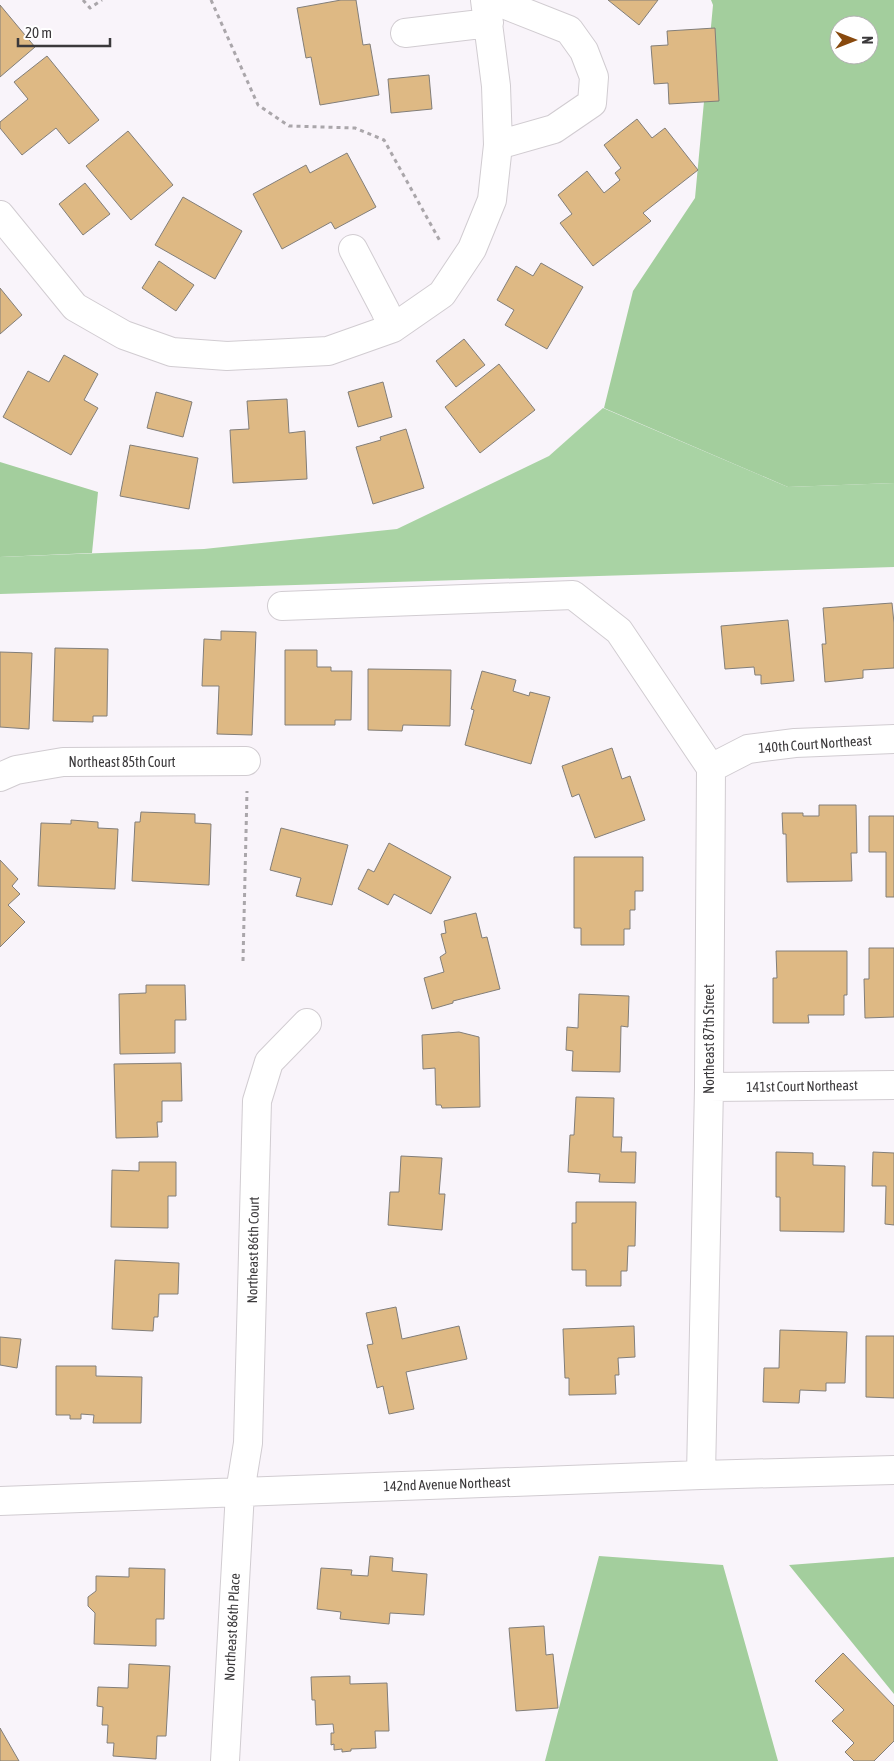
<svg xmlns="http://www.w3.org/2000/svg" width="894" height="1761" viewBox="0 0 894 1761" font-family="'Asap Condensed',sans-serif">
  <rect width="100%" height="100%" fill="#f9f4fa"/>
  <path fill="#a9d3a4" d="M 603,408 L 788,487 L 894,483 L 894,567 L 0,594 L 0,557 L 204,549 L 397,529 L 549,456 Z"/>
  <path fill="#a3ce9d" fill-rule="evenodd" d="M 711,0 L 894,0 L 894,483 L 788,487 L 604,408 L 633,291 L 695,198 L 713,5 ZM 839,25 L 869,25 L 869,55 L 839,55 Z
    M 0,462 L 98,492 L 92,553 L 0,557 Z
    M 599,1556 L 723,1565 L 778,1761 L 545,1761 Z
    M 894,1557 L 894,1694 L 789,1565 Z"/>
  <path fill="#deb984" stroke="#827e79" d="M 341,0 L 356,0 L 363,45 L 370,44 L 379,95 L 320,105 L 311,57 L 306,58 L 297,8 Z
    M 608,0 L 658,0 L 639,25 Z
    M 0,5 L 35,47 L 0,77 Z
    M 715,28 L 719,101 L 669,104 L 668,83 L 654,84 L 651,46 L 668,45 L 667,31 Z
    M 47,56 L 99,120 L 69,144 L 56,128 L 22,155 L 0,128 L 0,122 L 28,99 L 14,82 Z
    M 429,75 L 432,109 L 391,113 L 388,79 Z
    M 637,119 L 652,138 L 665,128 L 698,170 L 643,213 L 651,221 L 593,266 L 560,223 L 572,214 L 558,195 L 587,171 L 604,193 L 620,180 L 615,173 L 621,168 L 604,145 Z
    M 128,131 L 173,185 L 131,220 L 86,166 Z
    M 347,153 L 376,207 L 335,229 L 331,222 L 282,249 L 253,194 L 306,165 L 310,173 Z
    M 85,183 L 110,214 L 83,235 L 59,204 Z
    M 183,197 L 242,231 L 215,279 L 155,245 Z
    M 159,261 L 194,285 L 176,311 L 142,288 Z
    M 541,263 L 583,287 L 547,349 L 505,325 L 514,310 L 497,300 L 516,266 L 533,276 Z
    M 0,288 L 22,315 L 0,334 Z
    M 464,339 L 485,365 L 456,387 L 436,361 Z
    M 64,355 L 98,374 L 84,400 L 98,408 L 71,455 L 3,417 L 28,371 L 49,382 Z
    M 499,364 L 535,410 L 480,453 L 445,407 Z
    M 383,382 L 392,417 L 358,427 L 348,392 Z
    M 156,392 L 192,402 L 183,437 L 147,428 Z
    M 287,399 L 289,433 L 305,431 L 307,479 L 233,483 L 230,430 L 249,429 L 247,401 Z
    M 406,429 L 424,488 L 373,504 L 356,447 L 381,440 L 380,437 Z
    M 130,445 L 198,458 L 189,509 L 120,496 Z
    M 892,603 L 894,623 L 894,668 L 863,670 L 863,678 L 825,682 L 822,644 L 826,644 L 823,608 Z
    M 788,620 L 794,681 L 761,684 L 761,675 L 755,675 L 754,667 L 725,669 L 721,626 Z
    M 221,631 L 256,632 L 252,735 L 217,734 L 219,686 L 202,686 L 204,639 L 221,640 Z
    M 55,648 L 108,649 L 107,716 L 93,716 L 93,722 L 53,721 Z
    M 285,650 L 317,650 L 317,667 L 331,667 L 331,671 L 352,671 L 351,720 L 335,720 L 335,725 L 285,725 Z
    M 0,652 L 32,653 L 29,729 L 0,727 Z
    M 368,669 L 451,670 L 450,726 L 403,725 L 402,731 L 368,730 Z
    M 482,671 L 516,680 L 513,691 L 529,696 L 530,692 L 550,697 L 531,764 L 465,745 L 474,710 L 471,709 Z
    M 612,748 L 622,779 L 630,776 L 645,820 L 595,838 L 579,794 L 572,797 L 562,766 Z
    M 819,805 L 856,805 L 857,853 L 851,853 L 852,881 L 787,882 L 786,834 L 783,834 L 782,813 L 803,813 L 803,816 L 819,816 Z
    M 141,812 L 195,814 L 195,823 L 211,824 L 209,885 L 132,881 L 135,822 L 140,822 Z
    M 869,816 L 894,816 L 894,897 L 886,897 L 886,852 L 869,852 Z
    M 71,820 L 98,822 L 98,828 L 118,829 L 115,889 L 38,886 L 41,823 L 71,824 Z
    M 281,828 L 348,845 L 332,905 L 296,896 L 301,878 L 270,870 Z
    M 389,843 L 451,877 L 431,914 L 394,894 L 388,905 L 358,889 L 368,869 L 374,872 Z
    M 574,857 L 643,857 L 643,891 L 635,891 L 635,910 L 630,910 L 630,929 L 624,929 L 624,945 L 581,945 L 581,928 L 574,928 Z
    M 0,860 L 18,879 L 12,886 L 20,894 L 8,905 L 25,922 L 0,947 Z
    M 476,913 L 482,938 L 487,937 L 500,989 L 453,1001 L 453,1003 L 432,1009 L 424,978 L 444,972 L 440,957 L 446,953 L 441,934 L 446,933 L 444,921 Z
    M 869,948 L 894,948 L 894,1017 L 865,1018 L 864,979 L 869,979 Z
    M 776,951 L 847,951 L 847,995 L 844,995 L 844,1015 L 808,1015 L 809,1023 L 773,1023 L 773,978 L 777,978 Z
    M 146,985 L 185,985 L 186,1020 L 175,1020 L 175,1053 L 120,1054 L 119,994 L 146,993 Z
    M 579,994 L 629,996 L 628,1027 L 621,1026 L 620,1072 L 572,1071 L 573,1051 L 566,1050 L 567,1027 L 578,1028 Z
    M 459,1032 L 479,1037 L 480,1107 L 442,1108 L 441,1105 L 436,1105 L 435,1068 L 423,1069 L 422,1035 Z
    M 181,1063 L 182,1101 L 162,1101 L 162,1122 L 157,1122 L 158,1137 L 116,1138 L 114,1064 Z
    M 576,1097 L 614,1098 L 613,1137 L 622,1137 L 621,1152 L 636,1152 L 635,1183 L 599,1182 L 600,1174 L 568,1172 L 570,1135 L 574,1135 Z
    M 776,1152 L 813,1153 L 813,1165 L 845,1166 L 844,1232 L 780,1231 L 780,1197 L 776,1197 Z
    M 873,1152 L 894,1153 L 894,1225 L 885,1224 L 886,1186 L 872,1186 Z
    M 401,1156 L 442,1158 L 439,1194 L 445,1194 L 442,1230 L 388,1225 L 390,1192 L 399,1192 Z
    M 139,1162 L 176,1162 L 176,1196 L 168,1196 L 168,1228 L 111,1227 L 112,1170 L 139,1171 Z
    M 576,1202 L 636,1202 L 635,1246 L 628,1246 L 627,1271 L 621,1271 L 621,1286 L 586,1286 L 586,1270 L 572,1270 L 572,1223 L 576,1223 Z
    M 115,1260 L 179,1263 L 178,1294 L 159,1294 L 158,1317 L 154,1317 L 153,1331 L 112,1329 Z
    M 396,1307 L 402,1339 L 459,1326 L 467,1359 L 406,1372 L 414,1409 L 389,1414 L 383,1386 L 377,1388 L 367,1345 L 373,1344 L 366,1313 Z
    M 634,1326 L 635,1357 L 618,1358 L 619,1375 L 615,1375 L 616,1394 L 569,1395 L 569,1378 L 565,1378 L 563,1329 Z
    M 780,1330 L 847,1332 L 845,1383 L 826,1383 L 826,1391 L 800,1390 L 799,1403 L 763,1402 L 764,1368 L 779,1368 Z
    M 866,1336 L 894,1336 L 894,1398 L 866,1397 Z
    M 0,1337 L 21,1339 L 17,1368 L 0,1365 Z
    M 56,1366 L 96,1366 L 96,1376 L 142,1377 L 141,1423 L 93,1423 L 94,1415 L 81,1414 L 81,1419 L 70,1419 L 70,1415 L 56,1415 Z
    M 370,1556 L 393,1558 L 392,1571 L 427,1574 L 424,1615 L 390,1613 L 389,1624 L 340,1619 L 341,1612 L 317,1609 L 321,1568 L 352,1570 L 351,1575 L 368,1576 Z
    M 129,1568 L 165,1569 L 164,1619 L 156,1619 L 156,1646 L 94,1644 L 95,1613 L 88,1606 L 88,1597 L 96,1591 L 96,1576 L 129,1577 Z
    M 544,1626 L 546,1655 L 553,1654 L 558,1708 L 516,1711 L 509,1628 Z
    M 843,1653 L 894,1706 L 894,1741 L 874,1761 L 854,1761 L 845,1752 L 854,1743 L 832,1721 L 844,1710 L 815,1681 Z
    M 129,1664 L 170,1666 L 166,1736 L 157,1736 L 156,1759 L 113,1756 L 114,1743 L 107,1743 L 108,1725 L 102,1725 L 103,1707 L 97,1706 L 98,1687 L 128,1688 Z
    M 350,1676 L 350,1684 L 387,1683 L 389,1731 L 375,1731 L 376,1748 L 351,1749 L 351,1751 L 342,1752 L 342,1749 L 334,1750 L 334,1744 L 331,1745 L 331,1733 L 334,1733 L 333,1724 L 316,1725 L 315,1700 L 312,1700 L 311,1677 Z
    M 0,1728 L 19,1761 L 0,1761 Z"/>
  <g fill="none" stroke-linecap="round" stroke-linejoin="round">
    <defs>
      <path id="minor" d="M 493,0 L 569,30 L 584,51 L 594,77 L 592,103 L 554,129 L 498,145
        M 405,33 L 489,23
        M 0,215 L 75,307 L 124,335 L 172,352 L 227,356 L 328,351 L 393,328 L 442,294 L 472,249 L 492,200 L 498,145 L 496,86 L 485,0
        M 353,249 L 385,310 L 393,328
        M 282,606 L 573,595 L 619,631 L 711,768 L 709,1087 L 701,1475
        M 711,768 L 748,749 L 795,743 L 894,739
        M 0,777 L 16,770 L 63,762 L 246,761
        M 709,1087 L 894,1085
        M 0,1501 L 701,1475 L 894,1470
        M 225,1761 L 240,1492 L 248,1443 L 257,1101 L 269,1062 L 307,1023"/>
    </defs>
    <use href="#minor" stroke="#d1ccd1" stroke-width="30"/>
    <path stroke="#aaa6aa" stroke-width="3" stroke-dasharray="4 4" stroke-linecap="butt" d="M 83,0 L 90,8 L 102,0
      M 211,0 L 258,105 L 289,126 L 355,128 L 384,140 L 441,243
      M 243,961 L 247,791"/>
    <use href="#minor" stroke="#fff" stroke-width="28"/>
  </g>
  <g text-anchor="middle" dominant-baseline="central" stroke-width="4" stroke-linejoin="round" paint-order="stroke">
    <g font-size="14" fill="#3b393b" stroke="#fff">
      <text transform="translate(815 744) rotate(-4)">140th Court Northeast</text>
      <text x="122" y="762">Northeast 85th Court</text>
      <text transform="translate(709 1039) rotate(-90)">Northeast 87th Street</text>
      <text transform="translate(802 1086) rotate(-1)">141st Court Northeast</text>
      <text transform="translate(253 1250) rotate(-89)">Northeast 86th Court</text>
      <text transform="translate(447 1484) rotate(-2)">142nd Avenue Northeast</text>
      <text transform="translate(232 1627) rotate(-87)">Northeast 86th Place</text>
    </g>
  </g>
  <g transform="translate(854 40) rotate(90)"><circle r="24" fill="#ffffff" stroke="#b1b0b1"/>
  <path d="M0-4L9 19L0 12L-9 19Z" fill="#88490e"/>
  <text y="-8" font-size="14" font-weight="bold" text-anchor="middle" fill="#3b393b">N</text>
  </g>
  <path d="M18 38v8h92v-8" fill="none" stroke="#3b393b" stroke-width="2.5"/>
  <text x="25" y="38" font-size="15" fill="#3b393b" stroke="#ffffff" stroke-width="4" paint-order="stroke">20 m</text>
</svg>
